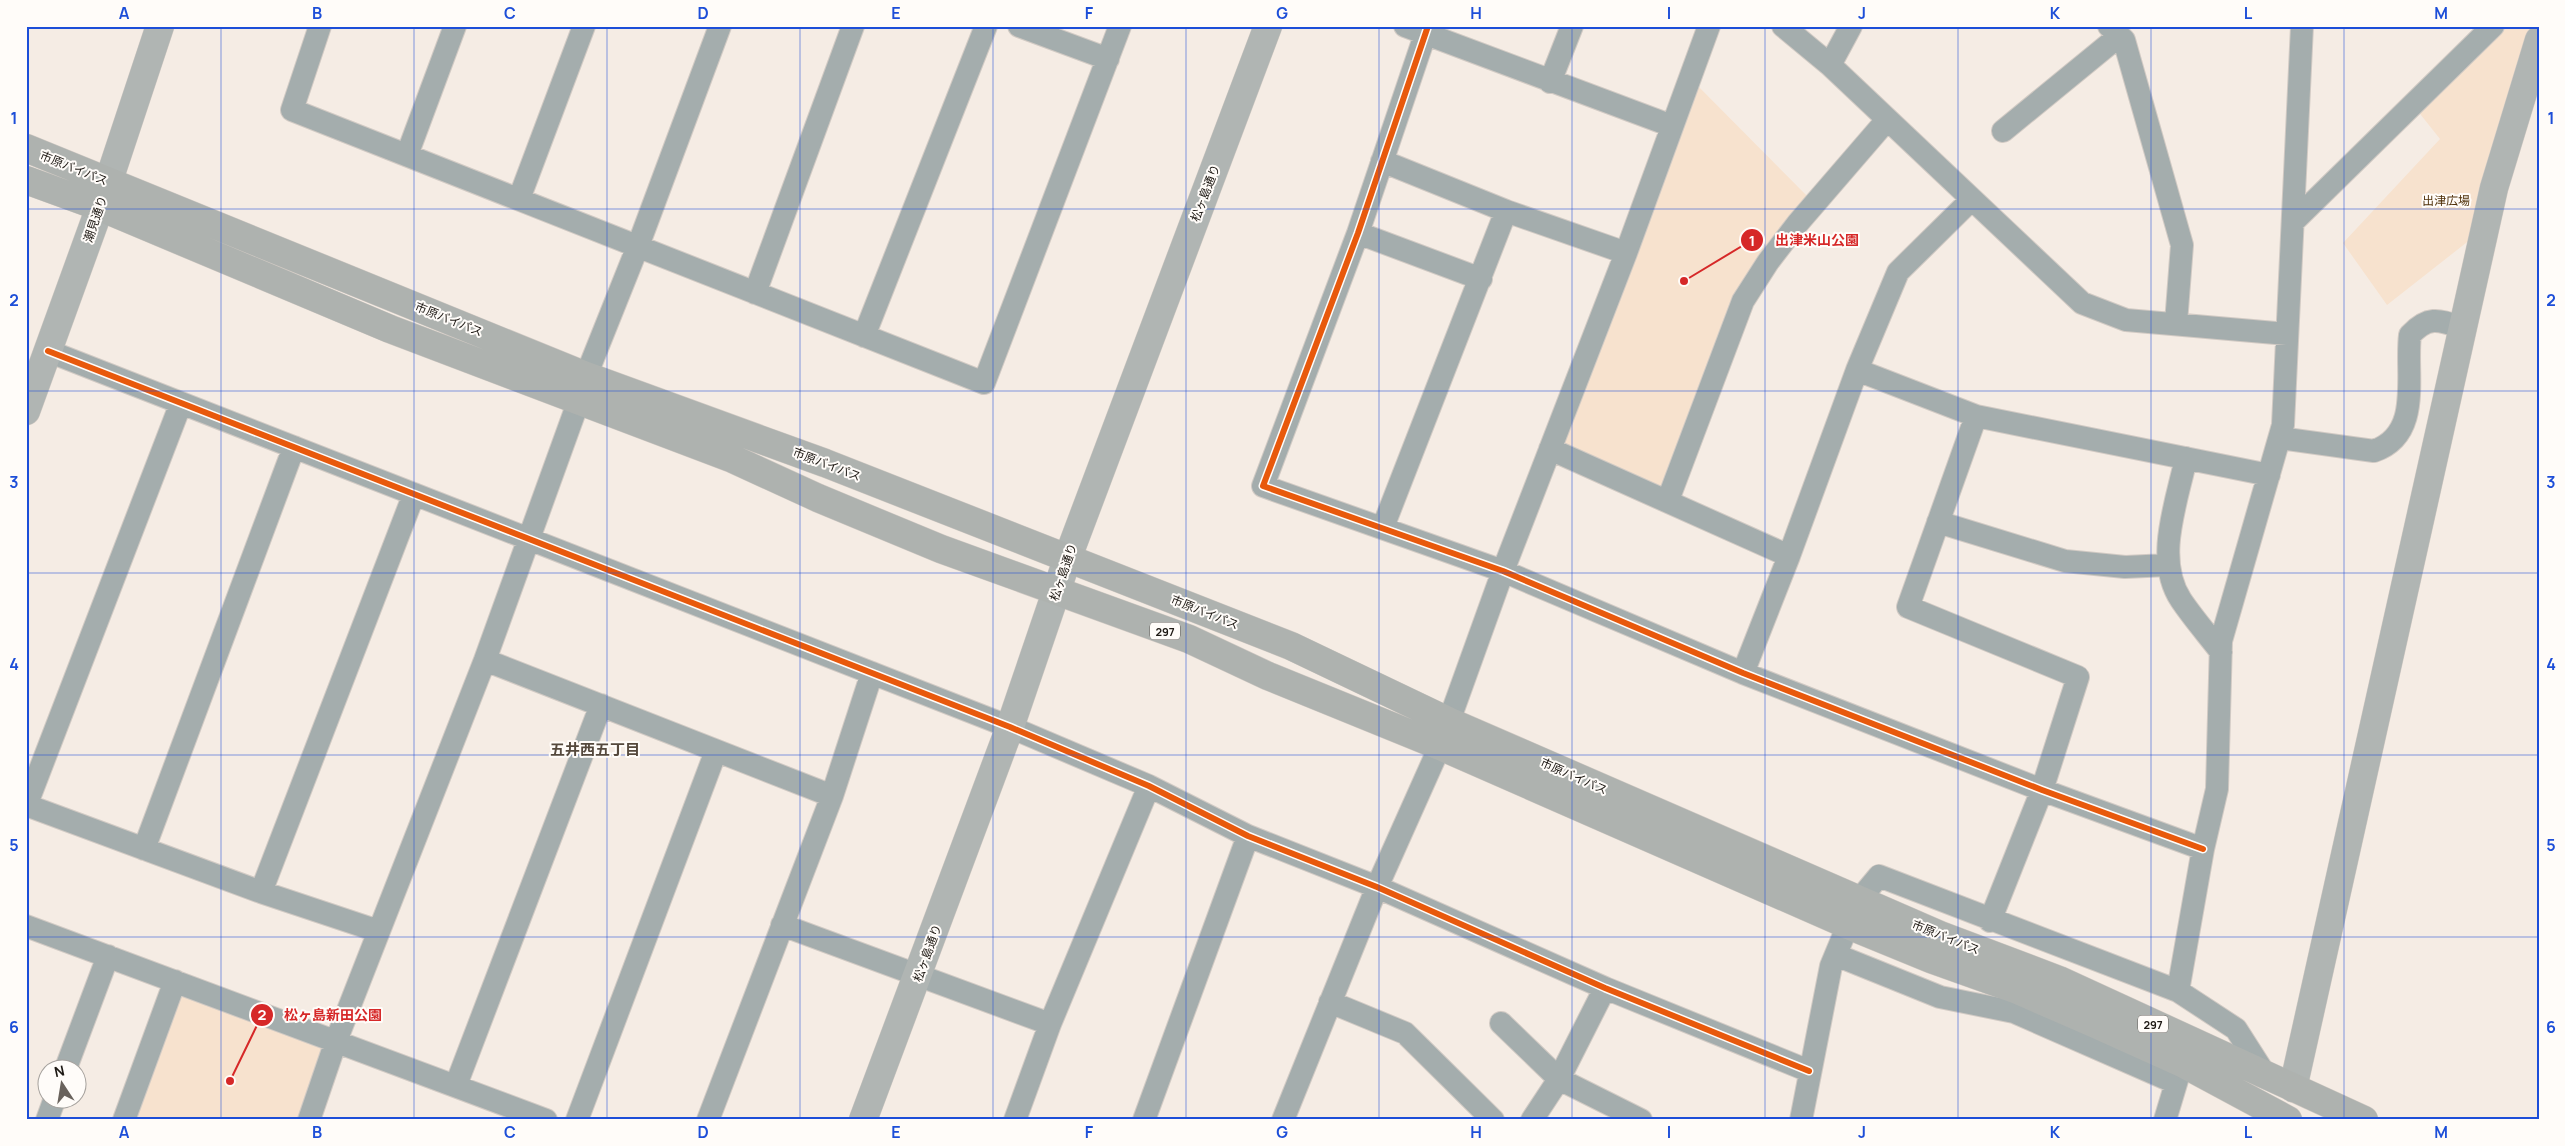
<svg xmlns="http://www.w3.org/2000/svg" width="2565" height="1146" viewBox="0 0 2565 1146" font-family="Manrope,'Noto Sans JP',sans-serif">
  <rect width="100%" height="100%" fill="#f5ece4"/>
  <path fill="#f7e2ce" d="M 2505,26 L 2539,26 L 2539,43 L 2485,228 L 2387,305 L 2343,243 L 2440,139 L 2413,105 Z
    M 1690,78 L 1815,204 L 1768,262 L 1668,500 L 1550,449 Z
    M 175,981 L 336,1041 L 306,1120 L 124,1120 Z"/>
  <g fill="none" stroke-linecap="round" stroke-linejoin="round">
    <defs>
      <path id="street" d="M 320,26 L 292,110 L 984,383 L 1120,26
        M 1019,26 L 1108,59
        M 1405,26 L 1672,126
        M 1428,26 L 1358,233 L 1263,486 L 1503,571 L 1743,673 L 2042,790 L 2203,849
        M 1783,26 L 1830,65 L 2082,303 L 2126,320 L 2287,334
        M 2109,26 L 2124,40 L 2182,245 L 2176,323
        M 1830,65 L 1851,26
        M 1550,82 L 1572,26
        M 2003,131 L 2119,36
        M 407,155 L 455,26
        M 1382,161 L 1506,211 L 1626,253
        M 519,199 L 584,26
        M 2293,222 L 2493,26
        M 1358,233 L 1481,279
        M 755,293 L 853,26
        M 864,336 L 986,26
        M 48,351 L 1010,727 L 1149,786 L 1248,836 L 1377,887 L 1605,988 L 1809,1071
        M 1857,370 L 1976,416 L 2269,475
        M 586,376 L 638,246 L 720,26
        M 1976,416 L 1908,607 L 2078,677 L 2042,790 L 1990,921
        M 2280,438 L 2374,451 C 2423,434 2405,374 2410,335 C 2429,315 2439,320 2463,328
        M 1550,449 L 1789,556
        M 2186,458 C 2177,502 2154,559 2181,600 C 2193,618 2208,635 2221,652
        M 1668,500 L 1743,301 L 1768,262 L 1798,223 L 1886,121
        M 1938,522 L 2065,561 L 2125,567 L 2168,565
        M 1383,527 L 1506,211
        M 485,660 L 832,796
        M 1743,673 L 1789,556 L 1857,370 L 1898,272 L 1971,200
        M 26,805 L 261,892 L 378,931
        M 26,806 L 181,403
        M 144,849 L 294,447
        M 261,892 L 414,494
        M 1859,900 L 1879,876 L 2178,991 L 2236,1029 L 2266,1076
        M 782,925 L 1050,1024
        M 26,926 L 546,1120
        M 1836,955 L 1940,997 L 2014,1012 L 2176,1083
        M 2178,991 L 2203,849 L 2217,789 L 2221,641 L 2283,425 L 2302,26
        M 1330,1002 L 1405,1033 L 1493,1120
        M 1501,1023 L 1559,1079 L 1641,1120
        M 66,1068 L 108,956
        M 456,1085 L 601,705
        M 47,1120 L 55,1098
        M 124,1120 L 175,981
        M 309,1120 L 336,1041 L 485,660 L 579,400
        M 577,1120 L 716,751
        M 708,1120 L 832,796 L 872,673
        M 1015,1120 L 1050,1024 L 1149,786
        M 1144,1120 L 1248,836
        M 1283,1120 L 1377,887 L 1440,746 L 1503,571 L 1626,253 L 1709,26
        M 1532,1120 L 1559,1079 L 1605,988
        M 1801,1120 L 1831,966 L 1848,925
        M 2165,1120 L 2180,1070"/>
      <path id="secondary" d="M 26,411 L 100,207 L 160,26
        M 2293,1088 L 2494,188 L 2539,40
        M 863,1120 L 1010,727 L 1068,557 L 1268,26"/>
      <path id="highway" d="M 26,148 L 586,376 L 825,463 L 1291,646 L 1448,721 L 1940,935 L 2059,980 L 2364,1120
        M 26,180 L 100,207 L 390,329 L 733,459 L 818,498 L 941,549 L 1189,639 L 1268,676 L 1440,746 L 1848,925 L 1931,959 L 2015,989 L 2093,1023 L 2182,1063 L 2288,1120"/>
    </defs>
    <use href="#street" stroke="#d1cac4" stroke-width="24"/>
    <use href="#secondary" stroke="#d1cac4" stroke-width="29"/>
    <use href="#highway" stroke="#d1cac4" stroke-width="29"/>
    <use href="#street" stroke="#a4adad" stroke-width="22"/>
    <use href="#secondary" stroke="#b0b5b3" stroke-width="28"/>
    <use href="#highway" stroke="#aeb2af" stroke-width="28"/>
    <defs>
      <path id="cycleway" d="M 1428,26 L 1358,233 L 1263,486 L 1503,571 L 1743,673 L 2042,790 L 2203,849
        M 48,351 L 1010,727 L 1149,786 L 1248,836 L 1377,887 L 1605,988 L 1809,1071"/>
    </defs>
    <use href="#cycleway" stroke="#fffcf9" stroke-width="9"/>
    <use href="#cycleway" stroke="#e8590c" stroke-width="6"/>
  </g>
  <path fill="none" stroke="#1d4ed8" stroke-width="1" stroke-opacity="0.55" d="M 221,26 L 221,1120M 414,26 L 414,1120M 607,26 L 607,1120M 800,26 L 800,1120M 993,26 L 993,1120M 1186,26 L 1186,1120M 1379,26 L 1379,1120M 1572,26 L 1572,1120M 1765,26 L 1765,1120M 1958,26 L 1958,1120M 2151,26 L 2151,1120M 2344,26 L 2344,1120M 26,209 L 2539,209M 26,391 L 2539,391M 26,573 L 2539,573M 26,755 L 2539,755M 26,937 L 2539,937"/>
  <g text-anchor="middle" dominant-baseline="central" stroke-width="4" stroke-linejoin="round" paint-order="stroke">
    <g fill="#fffcf9" stroke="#615c58" stroke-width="1">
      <rect x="1150" y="622.5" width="30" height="17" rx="4"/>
      <rect x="2138" y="1015.5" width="30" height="17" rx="4"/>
    </g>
    <g font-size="11" font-weight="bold" fill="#1d1813">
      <text x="1165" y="631">297</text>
      <text x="2153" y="1024">297</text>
    </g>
    <g font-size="12" fill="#1d1813" stroke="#fffcf9">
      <text transform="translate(74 168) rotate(22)">市原バイパス</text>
      <text transform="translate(1205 193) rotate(-69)">松ヶ島通り</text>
      <text transform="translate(95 219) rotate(-71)">潮見通り</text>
      <text transform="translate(449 319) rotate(22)">市原バイパス</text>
      <text transform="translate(827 464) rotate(21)">市原バイパス</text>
      <text transform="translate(1063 572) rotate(-71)">松ヶ島通り</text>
      <text transform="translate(1205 612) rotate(22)">市原バイパス</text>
      <text transform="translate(1574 776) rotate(24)">市原バイパス</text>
      <text transform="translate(1946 937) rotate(22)">市原バイパス</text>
      <text transform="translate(927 953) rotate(-70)">松ヶ島通り</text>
    </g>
    <g font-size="12" fill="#50310a" stroke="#fffcf9">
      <text x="2446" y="200">出津広場</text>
    </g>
    <g font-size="15" font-weight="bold" fill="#55493d" stroke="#fffcf9">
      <text x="595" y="749">五井西五丁目</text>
    </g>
  </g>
  <path fill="none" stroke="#d62828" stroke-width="2" d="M1684 281L1752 240M230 1081L262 1015"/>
  <g fill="#d62828" stroke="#fffcf9" stroke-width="2">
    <circle cx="1684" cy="281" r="5"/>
    <circle cx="230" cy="1081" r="5"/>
    <circle cx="1752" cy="240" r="12"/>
    <circle cx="262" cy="1015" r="12"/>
  </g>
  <g font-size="15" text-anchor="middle" font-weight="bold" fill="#fff">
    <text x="1752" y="246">1</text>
    <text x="262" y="1020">2</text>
  </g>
  <g font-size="14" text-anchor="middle" font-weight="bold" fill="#d62828" stroke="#fffcf9" stroke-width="4" stroke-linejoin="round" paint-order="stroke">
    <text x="1817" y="245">出津米山公園</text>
    <text x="333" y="1020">松ヶ島新田公園</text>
  </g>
  <rect width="2565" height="1146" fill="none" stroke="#fffcf9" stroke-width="55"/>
  <g transform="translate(62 1084) rotate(348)"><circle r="24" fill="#fffcf9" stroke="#a5a19d"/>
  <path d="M0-4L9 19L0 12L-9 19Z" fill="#69625c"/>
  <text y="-8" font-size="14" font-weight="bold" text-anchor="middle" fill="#1d1813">N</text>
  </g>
  <rect x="28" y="28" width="2510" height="1090" fill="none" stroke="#1d4ed8" stroke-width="2"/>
  <g font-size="16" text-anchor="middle" font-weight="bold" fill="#1d4ed8">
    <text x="124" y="19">A</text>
    <text x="317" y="19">B</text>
    <text x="510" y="19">C</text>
    <text x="703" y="19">D</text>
    <text x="896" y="19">E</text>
    <text x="1089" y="19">F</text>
    <text x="1282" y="19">G</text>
    <text x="1476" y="19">H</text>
    <text x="1669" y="19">I</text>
    <text x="1862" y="19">J</text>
    <text x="2055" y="19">K</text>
    <text x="2248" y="19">L</text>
    <text x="2441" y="19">M</text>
    <text x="14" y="124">1</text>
    <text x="2551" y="124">1</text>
    <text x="14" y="306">2</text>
    <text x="2551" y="306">2</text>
    <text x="14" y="488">3</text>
    <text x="2551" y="488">3</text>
    <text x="14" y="670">4</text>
    <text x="2551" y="670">4</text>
    <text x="14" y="851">5</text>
    <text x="2551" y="851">5</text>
    <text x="14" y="1033">6</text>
    <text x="2551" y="1033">6</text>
    <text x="124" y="1138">A</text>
    <text x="317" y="1138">B</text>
    <text x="510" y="1138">C</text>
    <text x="703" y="1138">D</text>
    <text x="896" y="1138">E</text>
    <text x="1089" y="1138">F</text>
    <text x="1282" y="1138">G</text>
    <text x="1476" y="1138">H</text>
    <text x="1669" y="1138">I</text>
    <text x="1862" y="1138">J</text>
    <text x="2055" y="1138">K</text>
    <text x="2248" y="1138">L</text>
    <text x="2441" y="1138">M</text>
  </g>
</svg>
